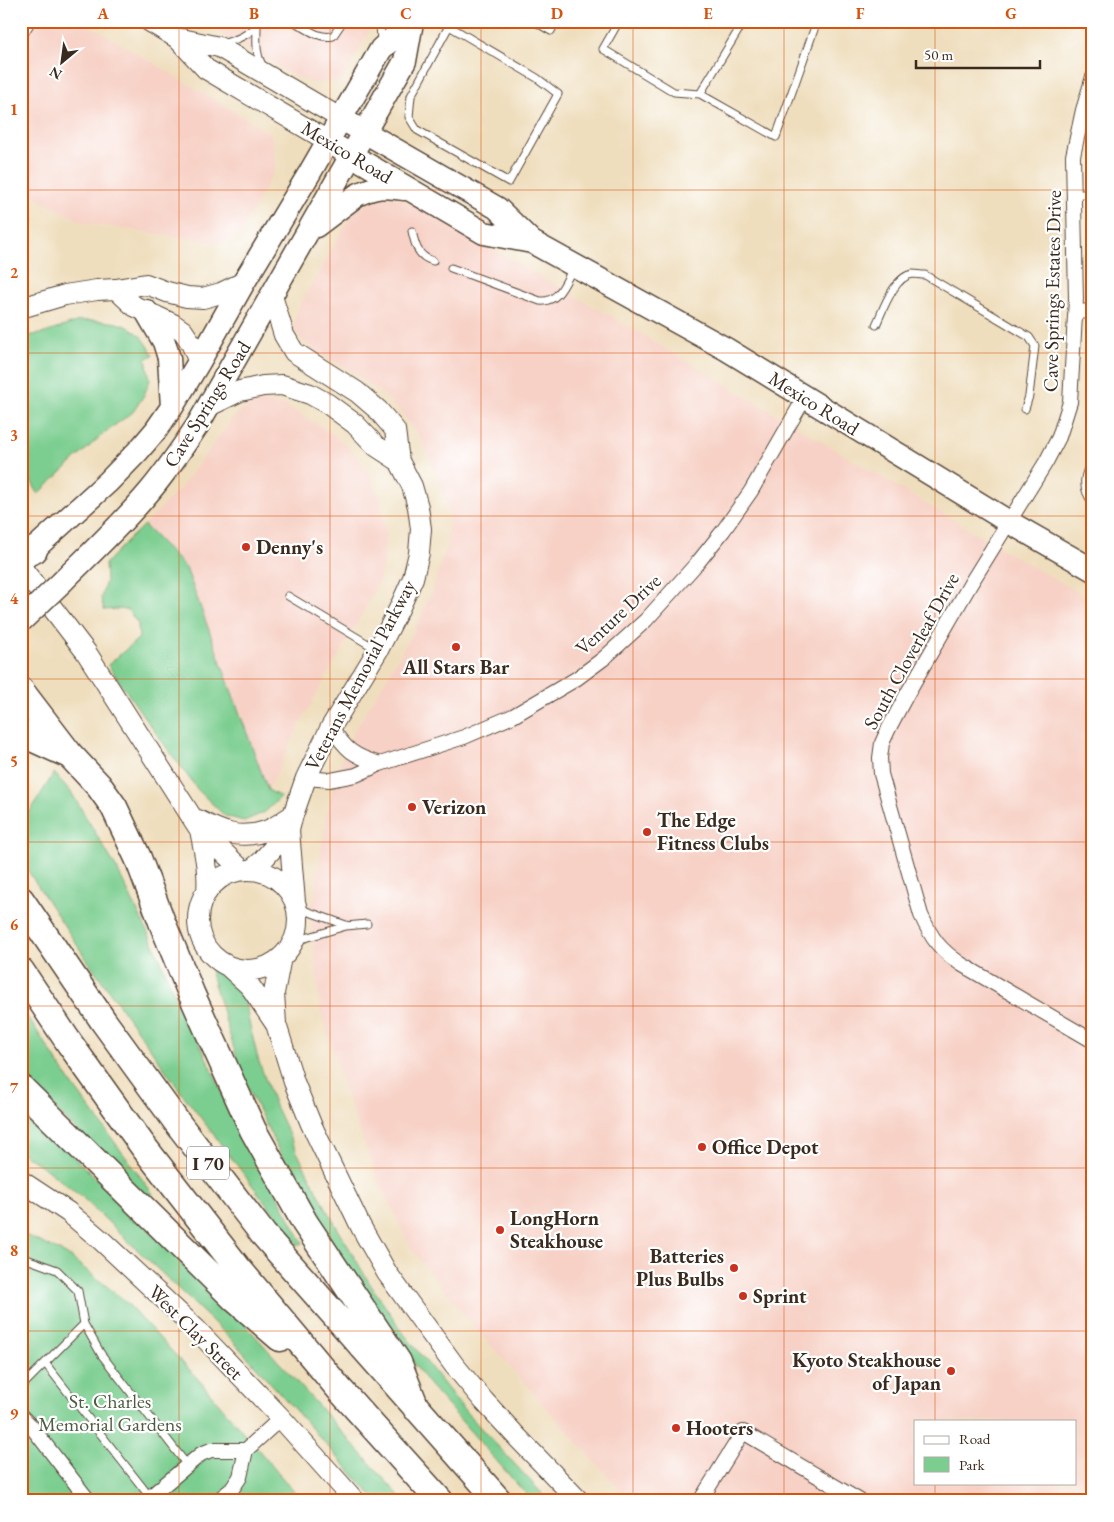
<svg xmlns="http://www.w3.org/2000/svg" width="1114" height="1522" viewBox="0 0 1114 1522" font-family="'EB Garamond',serif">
  <rect width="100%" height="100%" fill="#fff"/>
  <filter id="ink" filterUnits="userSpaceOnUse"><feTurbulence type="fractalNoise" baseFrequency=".02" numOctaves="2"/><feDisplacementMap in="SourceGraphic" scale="10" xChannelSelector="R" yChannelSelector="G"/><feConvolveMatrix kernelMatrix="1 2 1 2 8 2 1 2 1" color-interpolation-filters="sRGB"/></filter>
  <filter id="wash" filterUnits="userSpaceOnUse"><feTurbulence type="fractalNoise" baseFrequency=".0096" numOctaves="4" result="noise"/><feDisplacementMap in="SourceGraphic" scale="20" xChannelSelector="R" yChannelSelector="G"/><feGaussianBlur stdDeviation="1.12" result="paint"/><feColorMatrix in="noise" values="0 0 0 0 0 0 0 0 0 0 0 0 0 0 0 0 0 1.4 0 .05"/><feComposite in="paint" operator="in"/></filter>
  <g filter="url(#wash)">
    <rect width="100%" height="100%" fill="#efdebd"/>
    <path fill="#f7d1c6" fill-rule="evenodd" d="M 21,21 L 83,21 L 271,134 L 276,168 L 238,236 L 219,243 L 84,223 L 21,189 Z
      M 199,21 L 375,21 L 341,81 L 313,83 L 296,77 Z
      M 381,197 L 398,198 L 412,204 L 631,328 L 1007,552 L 1093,601 L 1093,1501 L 630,1501 L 471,1323 L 413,1251 L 380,1185 L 344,1089 L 320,1008 L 311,916 L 328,808 L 339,766 L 354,732 L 412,635 L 432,592 L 446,548 L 449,520 L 445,498 L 432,462 L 420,437 L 399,410 L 380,392 L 351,371 L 314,351 L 300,338 L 293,328 L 294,322 L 299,307 L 352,214 L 368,203 ZM 915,1421 L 1075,1421 L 1075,1483 L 915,1483 Z
      M 268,402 L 284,405 L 302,415 L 336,436 L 352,451 L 370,474 L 380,500 L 386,533 L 384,560 L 379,580 L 362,614 L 302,720 L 268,790 L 186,568 L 144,525 L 181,487 L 233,418 L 242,409 L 255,403 Z"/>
    <path fill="#7cce90" stroke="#5c7c57" d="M 79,321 C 112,320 138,321 153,355 L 146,359 L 150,380 L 144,395 L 133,412 L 104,433 L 38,494 L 21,461 L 21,337 L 45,333 Z
      M 144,525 L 186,568 L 268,790 L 281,797 L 265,812 L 244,821 L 225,816 L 198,790 L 147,721 L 108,665 L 139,638 L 138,624 L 128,610 L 118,609 L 104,610 L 101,598 L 106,581 L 105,564 L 127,541 Z
      M 54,773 L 71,792 L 117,869 L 155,947 L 177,1000 L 204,1053 L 234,1116 L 303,1243 L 298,1245 L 181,1092 L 85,957 L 26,868 L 21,861 L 21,815 L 31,810 Z
      M 209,952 L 232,974 L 244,993 L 249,1022 L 258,1059 L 275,1106 L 301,1160 L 331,1217 L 370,1284 L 404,1334 L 466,1412 L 549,1501 L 532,1501 L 427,1382 L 361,1289 L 321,1224 L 278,1149 L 243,1078 L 212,977 Z
      M 21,1007 L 74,1087 L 153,1194 L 146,1201 L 21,1074 Z
      M 21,1106 L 232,1310 L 404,1501 L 377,1501 L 232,1340 L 82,1197 L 38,1163 L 21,1153 Z
      M 21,1233 L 66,1254 L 124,1300 L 198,1379 L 302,1501 L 21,1501 Z"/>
  </g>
  <g filter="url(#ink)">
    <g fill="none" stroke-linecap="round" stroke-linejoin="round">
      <defs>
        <path id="lane" d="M 293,21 C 306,28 318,39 333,36 L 343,21
          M 380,21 L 381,43
          M 439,21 L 449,26 L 537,78 L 558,94 L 509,182 L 417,130 L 409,117 L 411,96 L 449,26
          M 534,21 L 551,31 L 556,21
          M 619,21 L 603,49 L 674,92 L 700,94 L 776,137 L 817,21
          M 257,26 C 257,39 255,53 262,65
          M 21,39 L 32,21
          M 220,44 C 234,41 253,34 260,21
          M 700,94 L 744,21
          M 1074,194 L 1093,194
          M 21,213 L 26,221 L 24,240 L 21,246
          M 412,231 C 415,245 418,257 433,261
          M 451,268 L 540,301 C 559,303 565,282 573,268
          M 876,325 C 883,310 894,276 913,274 C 916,274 921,275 925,275 L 1029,337 L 1035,346 L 1029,396 L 1025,409
          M 1093,457 C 1084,475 1080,487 1093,503
          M 288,596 L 378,650
          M 295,907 L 346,925
          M 292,942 L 346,926 L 367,924
          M 21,1257 L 57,1270 L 78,1291 L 84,1324 L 101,1354 L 187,1465
          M 45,1363 L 150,1497
          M 21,1387 L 84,1324"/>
        <path id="street" d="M 1093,77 L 1083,110 L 1073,156 L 1076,299 L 1070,402 L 1059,437 L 1046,462 L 971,583 L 907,694 L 889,728 L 882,743 L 880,758 L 881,774 L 921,915 C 932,939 939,949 961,964 L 1093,1041
          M 1076,311 L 1093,312
          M 331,727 C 346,750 353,756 380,764
          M 306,778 L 330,780 L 356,775 L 380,764 L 464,737 L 513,716 L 576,679 L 603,659 L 646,620 L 699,561 L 723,531 L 751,491 L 805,397
          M 21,1416 L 31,1426 L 89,1501
          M 145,1501 L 201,1454 L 211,1450 L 246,1450
          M 217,1501 L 232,1489 L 240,1477 L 246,1450 L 281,1418
          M 700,1501 L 743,1432 L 860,1501"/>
        <path id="secondary" d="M 149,21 L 177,38 L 206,69 L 328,141
          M 177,38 L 219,47 L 340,118
          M 116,289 L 134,306 L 173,324 L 183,331 L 191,343 L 199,362
          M 272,296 L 284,335 L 294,352 L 357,392 L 378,410 L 395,430 L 399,461 L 412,486 L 418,507 L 421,529 L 419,553 L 413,578 L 399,609 L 378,650 L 331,727 L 306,778 L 293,815 L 289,830 L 295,902
          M 21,308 L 65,295 L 97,290 L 116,289 L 146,284 L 167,292 L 187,297 L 203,298 L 221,293 L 244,282
          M 209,406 L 240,391 L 263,386 L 282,385 L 310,394 L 328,404 L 355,424 L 376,446 L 399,461
          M 21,567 L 86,652 L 200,830 L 242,870
          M 198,820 C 221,832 239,840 266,831 C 275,828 285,820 293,815
          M 200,830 C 204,851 209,870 207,892
          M 251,870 L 261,862 L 289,830
          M198 920a50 50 0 1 1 100 0a50 50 0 1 1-100 0Z
          M 281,957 L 274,993 L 276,1024 L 294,1082 L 311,1124 L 361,1227 L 387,1273 L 454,1365 L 484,1401 L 518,1438 L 579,1501
          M 229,967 L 250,986 L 275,1023
          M 21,1181 L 68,1212 L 102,1241 L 196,1329 L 281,1418 L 355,1501"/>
        <path id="primary" d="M 340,118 L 497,208 L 532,242 L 726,349 L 1009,522 L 1093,570
          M 339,148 L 484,233 L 532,242
          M 316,226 L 357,195 C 375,186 384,186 404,189
          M 146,311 L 164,342 L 169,358 L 172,407
          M 21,561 L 108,482 L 139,450 L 156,430 L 172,407 L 199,362 L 244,282 L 309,174 L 381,49 L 412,21
          M 63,581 C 92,552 123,523 149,492 C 167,471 182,448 197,426 L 405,61 L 412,22"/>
        <path id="highway" d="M 21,555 L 34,550
          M 21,691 L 70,755 L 99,786 L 114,807 L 138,858 L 162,922 L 191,993 L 253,1130 L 305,1223 L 398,1362 L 416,1408
          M 21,733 L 67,754
          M 21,900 L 104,1022 L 176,1121 L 263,1234 L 499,1501
          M 21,971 L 70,1044 L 143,1146 L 237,1267 L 341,1391 L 440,1501
          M 21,1088 L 235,1299 L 280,1338"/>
      </defs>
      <use href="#lane" stroke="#564536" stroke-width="9"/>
      <use href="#street" stroke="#564536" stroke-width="16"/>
      <use href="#secondary" stroke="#564536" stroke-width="22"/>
      <use href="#primary" stroke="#564536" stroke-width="25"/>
      <use href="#highway" stroke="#564536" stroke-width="29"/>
      <use href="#lane" stroke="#fff" stroke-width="7"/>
      <use href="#street" stroke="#fff" stroke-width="14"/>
      <use href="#secondary" stroke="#fff" stroke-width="20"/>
      <use href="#primary" stroke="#fff" stroke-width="22"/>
      <use href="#highway" stroke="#fff" stroke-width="26"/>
      <defs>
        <path id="primary-bridge" d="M 21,621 L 63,581"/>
      </defs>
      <use href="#primary-bridge" stroke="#564536" stroke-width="25" stroke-linecap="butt"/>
      <use href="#primary-bridge" stroke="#fff" stroke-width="22"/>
    </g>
  </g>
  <path fill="none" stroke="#d7540e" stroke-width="1" stroke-opacity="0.55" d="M 179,21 L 179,1501M 330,21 L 330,1501M 481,21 L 481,1501M 633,21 L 633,1501M 784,21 L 784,1501M 935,21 L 935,1421M 21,190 L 1093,190M 21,353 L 1093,353M 21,516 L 1093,516M 21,679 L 1093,679M 21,842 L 1093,842M 21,1006 L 1093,1006M 21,1168 L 1093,1168M 21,1331 L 1093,1331M 935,1483 L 935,1501"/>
  <g fill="#c8321e" stroke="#fff" stroke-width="2">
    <circle cx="246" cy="547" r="5"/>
    <circle cx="456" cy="647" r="5"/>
    <circle cx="412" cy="807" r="5"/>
    <circle cx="647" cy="832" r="5"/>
    <circle cx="702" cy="1147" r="5"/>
    <circle cx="500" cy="1230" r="5"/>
    <circle cx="734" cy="1268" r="5"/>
    <circle cx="743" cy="1296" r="5"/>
    <circle cx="951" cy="1371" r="5"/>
    <circle cx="676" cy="1428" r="5"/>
  </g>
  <g text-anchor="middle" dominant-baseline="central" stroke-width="4.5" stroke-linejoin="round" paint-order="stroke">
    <rect fill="#fff" stroke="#766a62" stroke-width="1" x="187" y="1146.5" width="42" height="33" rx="4"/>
    <g font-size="19" font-weight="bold" fill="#3b2a1e">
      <text x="208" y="1163">I 70</text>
    </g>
    <g font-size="20" fill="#3b2a1e" stroke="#fff">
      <text transform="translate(347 152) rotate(31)">Mexico Road</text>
      <text transform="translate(1052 291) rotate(-89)">Cave Springs Estates Drive</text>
      <text transform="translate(814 403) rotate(32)">Mexico Road</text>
      <text transform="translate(207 404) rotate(-58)">Cave Springs Road</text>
      <text transform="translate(618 614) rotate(-43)">Venture Drive</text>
      <text transform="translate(911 651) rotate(-61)">South Cloverleaf Drive</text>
      <text transform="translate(360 675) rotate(-62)">Veterans Memorial Parkway</text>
      <text transform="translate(196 1332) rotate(45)">West Clay Street</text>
    </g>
    <g font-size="20" font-weight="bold" fill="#3b2a1e" stroke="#fff" text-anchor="start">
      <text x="256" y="547">Denny's</text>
      <text x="456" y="667" text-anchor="middle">All Stars Bar</text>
      <text x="422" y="807">Verizon</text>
      <text x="657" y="820">The Edge<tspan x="657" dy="23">Fitness Clubs</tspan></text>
      <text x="712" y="1147">Office Depot</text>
      <text x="510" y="1218">LongHorn<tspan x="510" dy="23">Steakhouse</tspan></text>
      <text x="724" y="1256" text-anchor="end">Batteries<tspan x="724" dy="23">Plus Bulbs</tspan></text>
      <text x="753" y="1296">Sprint</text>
      <text x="941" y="1360" text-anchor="end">Kyoto Steakhouse<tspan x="941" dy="23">of Japan</tspan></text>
      <text x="686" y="1428">Hooters</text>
    </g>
    <g font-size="20" fill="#4e5b40" stroke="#fff">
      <text x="110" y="1401">St. Charles<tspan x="110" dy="23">Memorial Gardens</tspan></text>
    </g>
  </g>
  <rect width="1114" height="1522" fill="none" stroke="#fff" stroke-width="55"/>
  <rect x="914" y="1420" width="162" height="65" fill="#ffffff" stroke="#b1aaa5"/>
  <rect x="924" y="1436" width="25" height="8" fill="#ffffff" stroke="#b1aaa5"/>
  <text x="959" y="1444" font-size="15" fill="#3b2a1e">Road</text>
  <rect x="924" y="1457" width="25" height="15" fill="#7cce90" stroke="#b1aaa5"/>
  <text x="959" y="1470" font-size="15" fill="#3b2a1e">Park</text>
  <g transform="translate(62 62) rotate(209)" stroke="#ffffff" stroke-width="4" paint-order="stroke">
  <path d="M0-4L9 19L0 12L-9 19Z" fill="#3b2a1e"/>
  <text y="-8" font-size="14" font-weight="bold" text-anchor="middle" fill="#3b2a1e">N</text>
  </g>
  <path d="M916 60v8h124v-8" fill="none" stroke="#3b2a1e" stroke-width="2.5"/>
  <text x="924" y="60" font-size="15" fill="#3b2a1e" stroke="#ffffff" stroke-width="4" paint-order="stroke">50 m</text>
  <rect x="28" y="28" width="1058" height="1466" fill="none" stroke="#d7540e" stroke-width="2"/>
  <g font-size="16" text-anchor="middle" font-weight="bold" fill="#d7540e">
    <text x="103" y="19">A</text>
    <text x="254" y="19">B</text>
    <text x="406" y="19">C</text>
    <text x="557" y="19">D</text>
    <text x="708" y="19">E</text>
    <text x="860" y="19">F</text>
    <text x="1011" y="19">G</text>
    <text x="14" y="115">1</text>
    <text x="14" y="278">2</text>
    <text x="14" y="441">3</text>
    <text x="14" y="604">4</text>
    <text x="14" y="767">5</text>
    <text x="14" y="930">6</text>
    <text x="14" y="1093">7</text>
    <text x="14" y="1256">8</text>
    <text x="14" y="1419">9</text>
  </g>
</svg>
